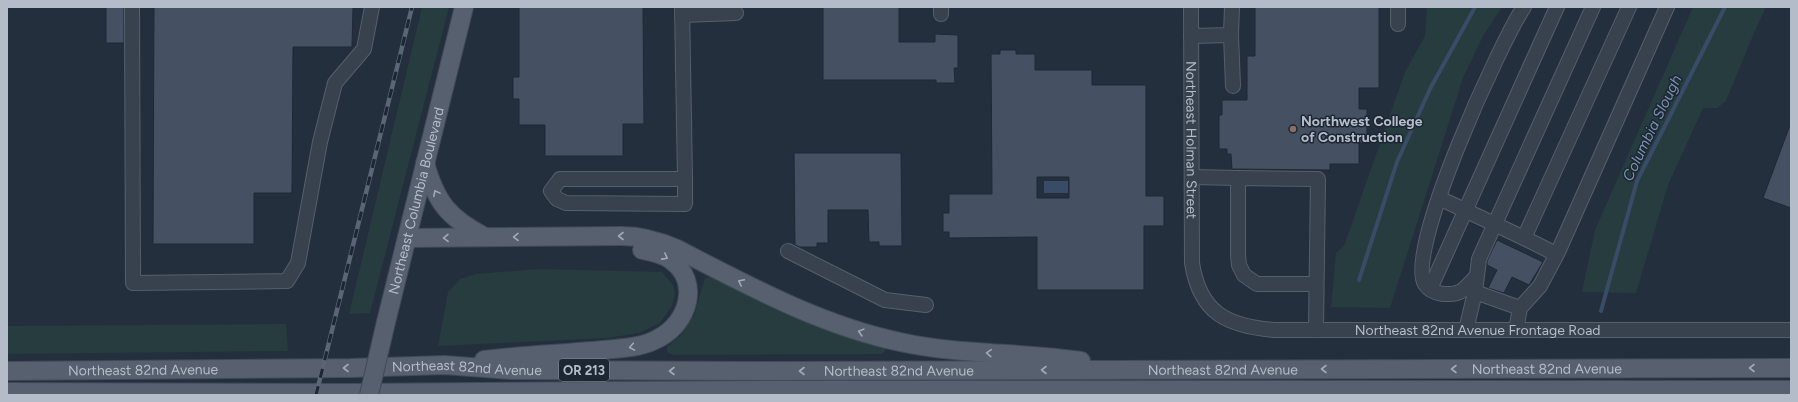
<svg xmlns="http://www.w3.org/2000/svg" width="1798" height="402" viewBox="0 0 1798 402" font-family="Figtree,sans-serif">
  <rect width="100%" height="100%" fill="#242f3e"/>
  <path fill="#263c3f" d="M 422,7 L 449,7 L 370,313 L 349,314 Z
    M 1427,7 L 1502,7 L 1483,36 L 1463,78 L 1390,308 L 1331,307 L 1336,253 L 1344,246 L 1405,72 L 1425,36 Z
    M 1693,7 L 1766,7 L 1754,33 L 1726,101 L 1717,108 L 1703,108 L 1668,185 L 1636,293 L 1582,292 L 1595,230 Z
    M 538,269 L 662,272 L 673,285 L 675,293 L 672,306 L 660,323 L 639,333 L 608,338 L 438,346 L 448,292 L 460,279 L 476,274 Z
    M 712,277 L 782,312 L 827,329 L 885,347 L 885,351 L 882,354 L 674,355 L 667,352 L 667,347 L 681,335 L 694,315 L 705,278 Z
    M 286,324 L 288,351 L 7,354 L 7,326 Z"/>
  <path fill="#394c67" d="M 1044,181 L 1068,181 L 1068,193 L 1044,193 Z"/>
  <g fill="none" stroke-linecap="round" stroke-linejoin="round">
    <path stroke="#394c67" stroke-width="4" d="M 1359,280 L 1397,162 L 1430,89 L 1475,7
      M 1601,311 L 1637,181 L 1725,7"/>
  </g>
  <path fill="#455162" stroke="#1f2835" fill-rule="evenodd" d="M 106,7 L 124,7 L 124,43 L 106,43 Z
    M 154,7 L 353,7 L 352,47 L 293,47 L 292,193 L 254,193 L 254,244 L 153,244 Z
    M 519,7 L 643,7 L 644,124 L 623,124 L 623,156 L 545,156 L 545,125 L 519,125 L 519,99 L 513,99 L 513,77 L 519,77 Z
    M 823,7 L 899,7 L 899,42 L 935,42 L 935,34 L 958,35 L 958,68 L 954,68 L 955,83 L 936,83 L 936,80 L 823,80 Z
    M 1255,7 L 1379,7 L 1379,88 L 1359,88 L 1359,109 L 1367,109 L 1367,143 L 1359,143 L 1359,164 L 1330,164 L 1330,170 L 1232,169 L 1231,154 L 1227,154 L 1227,149 L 1219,149 L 1219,115 L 1222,115 L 1222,100 L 1247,100 L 1247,56 L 1255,56 Z
    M 1000,50 L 1016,50 L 1016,54 L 1035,54 L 1035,70 L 1092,70 L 1092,85 L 1146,85 L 1146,196 L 1164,196 L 1164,226 L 1144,226 L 1144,290 L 1037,290 L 1037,237 L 949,238 L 949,232 L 943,232 L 943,213 L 949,213 L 949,194 L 992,194 L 991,54 L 1000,54 ZM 1037,177 L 1069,177 L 1069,198 L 1037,198 Z
    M 1790,125 L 1791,125 L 1791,208 L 1763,198 Z
    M 794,153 L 901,153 L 902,246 L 879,246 L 879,242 L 869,242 L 868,210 L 828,210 L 828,243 L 817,243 L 817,247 L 800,247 L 795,245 Z
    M 1497,240 L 1543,262 L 1529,285 L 1512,277 L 1504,293 L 1488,288 L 1497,270 L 1487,265 L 1487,261 Z"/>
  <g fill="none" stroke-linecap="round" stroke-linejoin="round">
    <defs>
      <g id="minor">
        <path d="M 132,7 L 133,283 L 287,281 L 298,263 L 320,142 L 335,83 L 364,49 L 372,7"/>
        <path d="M 682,7 L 685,179 L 560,179 L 551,191 L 557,199 L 566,203 L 685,204 L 685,179"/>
        <path id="s1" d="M 1191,7 L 1192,263 C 1200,314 1228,326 1274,330 L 1791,330"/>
        <path d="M 1398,7 L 1398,24"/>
        <path d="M 941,14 L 941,7"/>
        <path d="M 682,15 L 736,13"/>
        <path d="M 1231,35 L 1232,7"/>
        <path d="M 1191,36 L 1231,35 L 1233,86"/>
        <path d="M 1192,177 L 1238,178"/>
        <path d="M 1439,198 L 1524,238"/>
        <path d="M 788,251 L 885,300 L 926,305"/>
        <path d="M 1556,254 L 1524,238 L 1629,7"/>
        <path d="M 1476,277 C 1463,290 1462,295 1443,294 C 1436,293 1429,290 1425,284 C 1404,252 1501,41 1524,7"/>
        <path d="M 1316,284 L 1257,284 L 1244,275 L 1239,265 L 1238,255 L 1238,178 L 1318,179 L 1316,330"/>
        <path d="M 1430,289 L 1557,7"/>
        <path d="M 1475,292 L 1520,308"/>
        <path d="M 1466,330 L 1475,292 L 1479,259 L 1593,7"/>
        <path d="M 1516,330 L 1520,308 L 1540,286 L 1558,252 L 1667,7"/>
      </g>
      <g id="major">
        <path d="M 425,163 C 436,203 449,218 485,237"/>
        <path d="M 407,238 L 622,236 C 642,236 659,241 677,249 C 749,286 820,325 900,342 C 959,355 1021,352 1081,361"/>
        <path id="s2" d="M 386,322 L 464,7"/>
        <path d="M 484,360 C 524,355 563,354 603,350 C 622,348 642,348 659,338 C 688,323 701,282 671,260 C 663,254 652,252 642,250"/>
        <path id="s3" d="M 7,371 L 351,368 L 445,365 L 511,370 L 762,371 L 1791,368"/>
        <path d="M 7,392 L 351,393 L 767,390 L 1791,390"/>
      </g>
    </defs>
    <use href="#minor" stroke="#565f6c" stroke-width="16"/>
    <use href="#major" stroke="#414a57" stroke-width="20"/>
    <use href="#minor" stroke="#38414e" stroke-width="14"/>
    <use href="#major" stroke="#56606e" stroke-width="18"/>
    <defs>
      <path id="rail" d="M 316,395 L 412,7"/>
    </defs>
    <use href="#rail" stroke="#5a6575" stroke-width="4.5"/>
    <use href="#rail" stroke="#1d2633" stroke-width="3" stroke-dasharray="9" stroke-linecap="butt"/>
    <defs>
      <path id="major-bridge" d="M 369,395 L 386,322"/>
    </defs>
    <use href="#major-bridge" stroke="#414a57" stroke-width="20" stroke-linecap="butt"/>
    <use href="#major-bridge" stroke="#56606e" stroke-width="18"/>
  </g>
  <defs><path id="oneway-chevron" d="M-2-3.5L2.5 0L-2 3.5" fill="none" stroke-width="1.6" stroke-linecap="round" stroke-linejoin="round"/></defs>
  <g stroke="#a1aab7">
    <use href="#oneway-chevron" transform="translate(436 193) rotate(-118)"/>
    <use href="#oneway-chevron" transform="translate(621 236) rotate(-180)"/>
    <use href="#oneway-chevron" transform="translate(516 237) rotate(179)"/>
    <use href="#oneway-chevron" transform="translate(446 238) rotate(179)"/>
    <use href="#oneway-chevron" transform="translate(665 257) rotate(28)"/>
    <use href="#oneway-chevron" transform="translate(741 282) rotate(-153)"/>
    <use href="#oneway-chevron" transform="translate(861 332) rotate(-165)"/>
    <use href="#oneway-chevron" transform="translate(632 347) rotate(170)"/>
    <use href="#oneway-chevron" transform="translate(989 353) rotate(-176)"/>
    <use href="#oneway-chevron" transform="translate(346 368) rotate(180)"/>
    <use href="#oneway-chevron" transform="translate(1752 368) rotate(180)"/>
    <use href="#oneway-chevron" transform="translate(1324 369) rotate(180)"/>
    <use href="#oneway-chevron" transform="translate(1454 369) rotate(-180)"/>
    <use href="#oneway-chevron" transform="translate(1044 370) rotate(180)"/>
    <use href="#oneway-chevron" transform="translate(672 371) rotate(-180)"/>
    <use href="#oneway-chevron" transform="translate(802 371) rotate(180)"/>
  </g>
  <circle fill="#8d6e63" stroke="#1d2633" stroke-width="1.5" cx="1293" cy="129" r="4"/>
  <g text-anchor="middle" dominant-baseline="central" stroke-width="3" stroke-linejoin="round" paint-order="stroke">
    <rect fill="#1d2633" stroke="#878f9c" stroke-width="1" x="559" y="359" width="50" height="22" rx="3"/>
    <g font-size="13" font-weight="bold" fill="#b4bcc9">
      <text x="584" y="370">OR 213</text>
    </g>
    <g font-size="14" font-weight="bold" fill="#b4bcc9" stroke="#1d2633" text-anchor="start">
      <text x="1301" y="121">Northwest College<tspan x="1301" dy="16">of Construction</tspan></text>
    </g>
    <g font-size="14" fill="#b4bcc9" stroke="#1d2633">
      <text stroke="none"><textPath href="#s1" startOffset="133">Northeast Holman Street</textPath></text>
      <text stroke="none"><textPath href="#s2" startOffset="125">Northeast Columbia Boulevard</textPath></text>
      <text stroke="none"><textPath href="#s1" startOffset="577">Northeast 82nd Avenue Frontage Road</textPath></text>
      <text stroke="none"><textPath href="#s3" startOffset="460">Northeast 82nd Avenue</textPath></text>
      <text stroke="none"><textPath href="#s3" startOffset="1216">Northeast 82nd Avenue</textPath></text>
      <text stroke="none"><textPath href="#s3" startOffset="1540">Northeast 82nd Avenue</textPath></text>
      <text stroke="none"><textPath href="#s3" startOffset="136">Northeast 82nd Avenue</textPath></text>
      <text stroke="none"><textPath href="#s3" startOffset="892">Northeast 82nd Avenue</textPath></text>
    </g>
    <g font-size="15" font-style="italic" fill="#7c92b1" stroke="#1d2633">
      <text transform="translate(1652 128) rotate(-64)">Columbia Slough</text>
    </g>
  </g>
  <rect width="1798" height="402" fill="none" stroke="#b4bcc9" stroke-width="16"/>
</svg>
